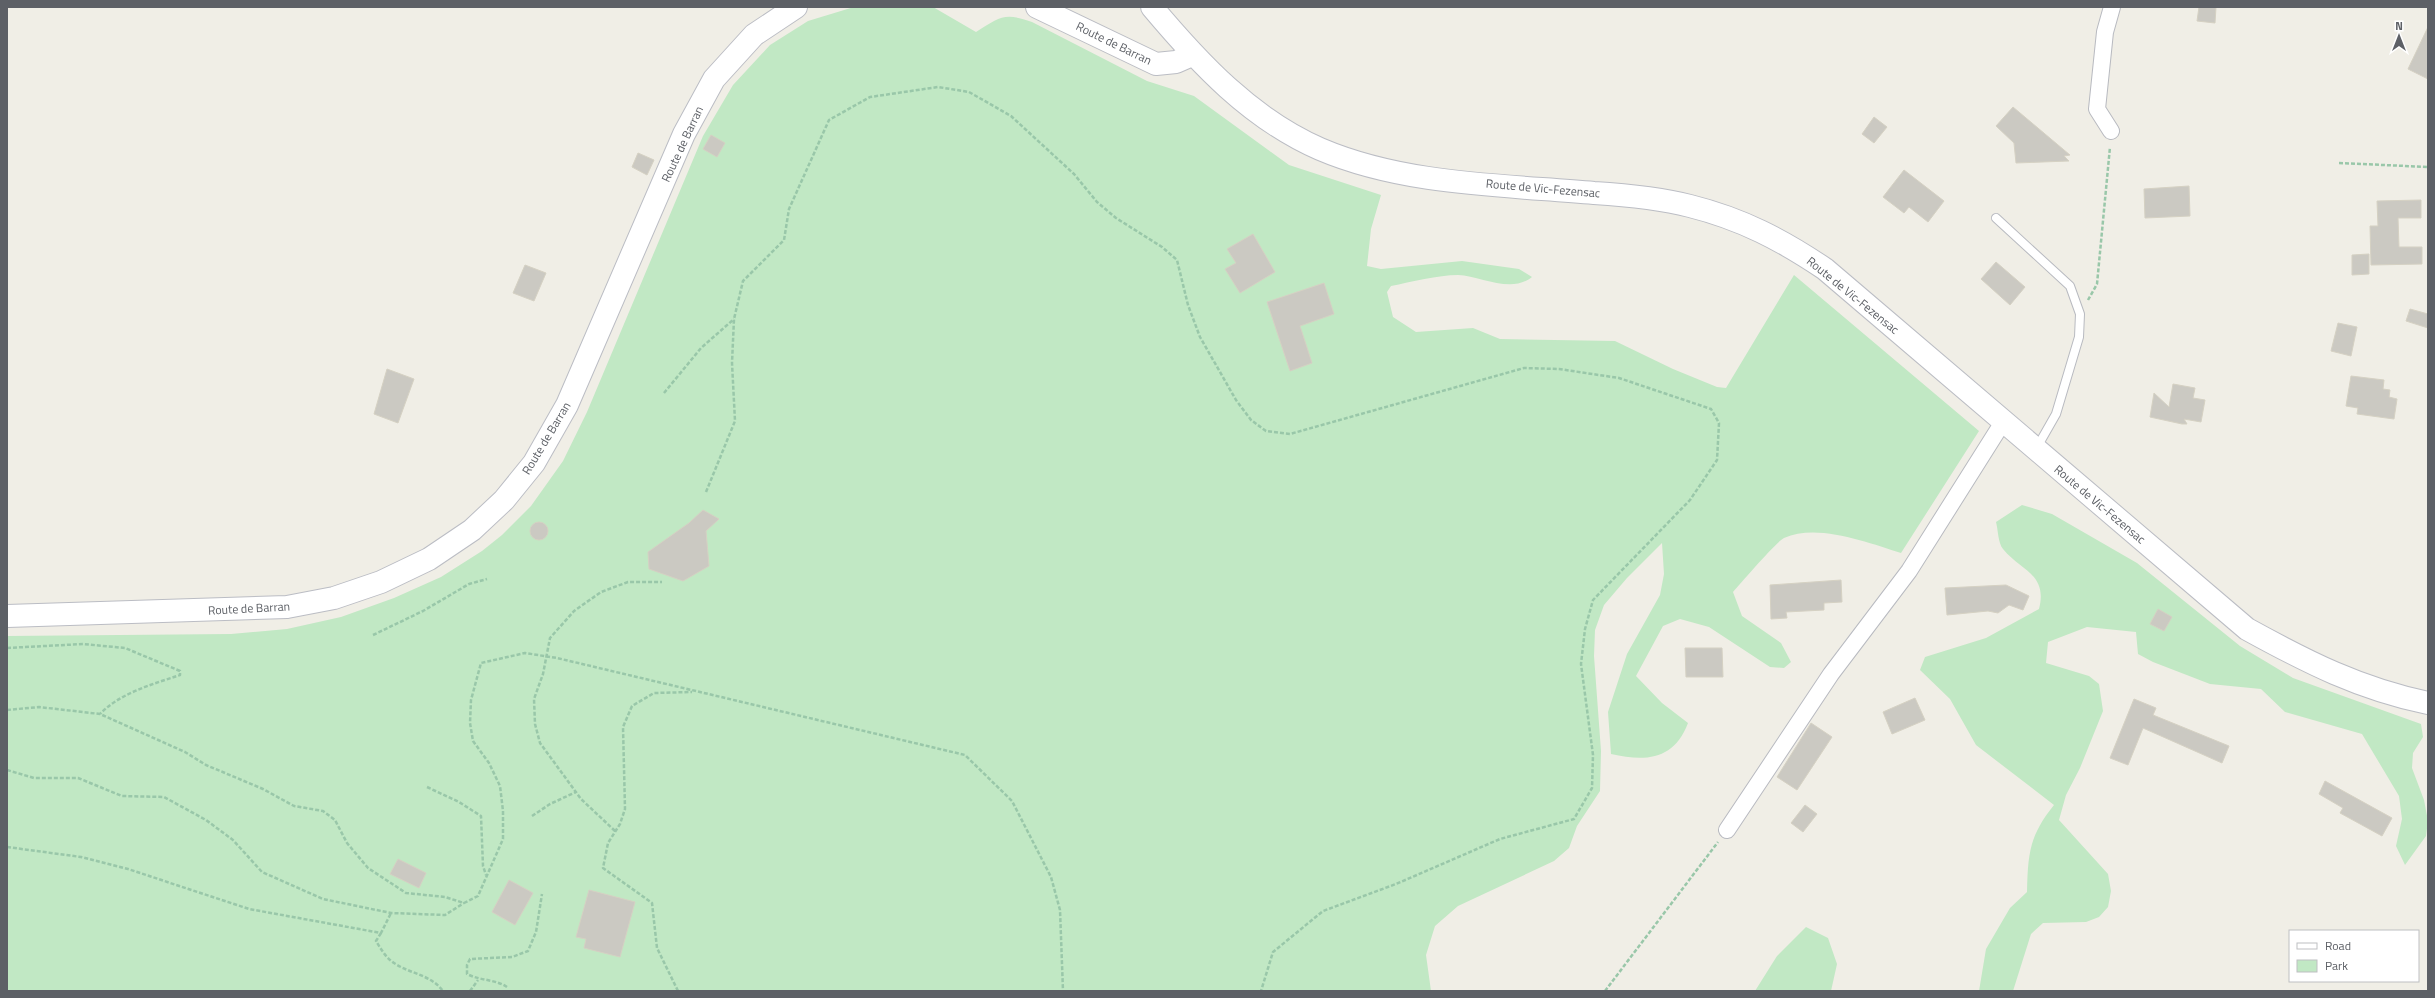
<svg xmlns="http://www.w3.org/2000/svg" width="2435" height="998" viewBox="0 0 2435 998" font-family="'Titillium Web',sans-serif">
  <rect width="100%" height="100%" fill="#f0eee6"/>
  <path fill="#c1e8c4" d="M 854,7 L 933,7 L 976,32 C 1000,17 1004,12 1032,22 L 1147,81 L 1194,96 L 1289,165 L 1381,195 L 1371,229 L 1367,266 L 1381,269 L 1462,261 L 1519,269 L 1532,277 C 1511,294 1481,276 1458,275 C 1438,275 1411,282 1391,286 L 1387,292 L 1393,317 L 1416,332 L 1473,328 L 1500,339 L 1615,341 L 1673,369 L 1717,387 L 1726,388 L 1794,275 L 1979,431 L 1901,553 C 1868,543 1818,523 1784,538 C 1776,542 1741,583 1733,592 L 1742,616 L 1781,643 L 1791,662 L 1784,668 L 1770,667 L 1709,627 L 1680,619 L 1663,626 L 1636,676 L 1662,703 L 1688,723 C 1674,760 1646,762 1611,754 L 1608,712 L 1627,654 L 1660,595 L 1664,574 L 1662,543 L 1627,578 L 1604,605 L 1595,630 L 1594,656 L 1601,751 L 1600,791 L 1577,826 L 1569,848 L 1554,861 L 1458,906 L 1435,926 L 1426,955 L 1431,991 L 7,991 L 7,636 L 231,634 L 287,629 L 341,617 L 394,598 L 441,577 L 482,551 L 502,535 L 531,506 L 563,461 L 587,412 L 703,136 L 733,85 L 770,45 L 808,21 Z
    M 2022,505 L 2052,514 L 2137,563 L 2240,646 L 2293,678 L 2421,724 L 2423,737 L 2413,753 L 2412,768 L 2424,800 L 2428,821 L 2426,836 L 2405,865 L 2396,846 L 2402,819 L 2399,796 L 2362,734 L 2285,712 L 2261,689 L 2210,684 L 2153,662 L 2138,654 L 2136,632 L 2087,627 L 2048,642 L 2046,663 L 2089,676 L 2099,684 L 2103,711 L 2080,768 L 2066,795 L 2059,820 L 2108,874 L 2111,891 L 2108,907 L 2099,917 L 2086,922 L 2043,923 L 2031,934 L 2013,991 L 1979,991 L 1986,949 L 2010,908 L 2027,892 C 2028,854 2029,836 2054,805 L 1976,745 L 1950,699 L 1920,670 L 1925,657 L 1986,638 L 2039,609 C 2048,574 2021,571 2003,549 C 1998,543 1998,529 1996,522 Z
    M 1806,927 L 1828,938 L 1837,964 L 1831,991 L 1755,991 L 1777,956 Z"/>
  <path fill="#cbc9c2" stroke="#d5d1c3" d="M 2199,7 L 2216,7 L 2215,23 L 2197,21 Z
    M 2428,27 L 2428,79 L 2408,69 Z
    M 2013,107 L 2070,155 L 2064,156 L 2069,161 L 2016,163 L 2014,143 L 1996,126 Z
    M 1874,117 L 1887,127 L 1874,143 L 1862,134 Z
    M 711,135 L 725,143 L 717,157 L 703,149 Z
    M 638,153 L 654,160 L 647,175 L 632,167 Z
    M 1904,170 L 1944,201 L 1928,222 L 1909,207 L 1904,213 L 1883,197 Z
    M 2189,186 L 2190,216 L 2145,218 L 2144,189 Z
    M 2421,200 L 2421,218 L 2398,218 L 2399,247 L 2422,247 L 2422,264 L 2371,265 L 2370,226 L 2378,226 L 2377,201 Z
    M 1253,234 L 1275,272 L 1240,293 L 1225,269 L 1236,263 L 1227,249 Z
    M 2369,254 L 2369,274 L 2352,275 L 2352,255 Z
    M 1996,262 L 2025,287 L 2010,305 L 1981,279 Z
    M 525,265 L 546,273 L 534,301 L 513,293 Z
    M 1324,283 L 1334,314 L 1300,326 L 1312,363 L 1290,371 L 1267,302 Z
    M 2410,309 L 2428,314 L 2428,328 L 2406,321 Z
    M 2338,323 L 2357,327 L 2351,356 L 2331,351 Z
    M 387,369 L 414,379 L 398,423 L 374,414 Z
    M 2351,376 L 2384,380 L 2383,389 L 2390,390 L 2389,397 L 2397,399 L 2394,419 L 2357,414 L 2358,408 L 2346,406 Z
    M 2173,384 L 2195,388 L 2193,398 L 2205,400 L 2201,422 L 2184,419 L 2187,424 L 2182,424 L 2150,417 L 2154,393 L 2169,407 Z
    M 703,510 L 719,519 L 706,531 L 709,566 L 683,581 L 649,569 L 648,552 L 689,523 Z
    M530 531a9 9 0 1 1 18 0a9 9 0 1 1-18 0Z
    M 1841,580 L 1842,602 L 1824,603 L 1824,610 L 1786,612 L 1787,618 L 1771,619 L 1770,585 Z
    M 2006,585 L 2029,596 L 2023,610 L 2009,605 L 1998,613 L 1988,611 L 1947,615 L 1945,588 Z
    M 2158,609 L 2172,617 L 2164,631 L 2150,624 Z
    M 1685,648 L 1722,648 L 1723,677 L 1686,677 Z
    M 1915,698 L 1925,720 L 1892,734 L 1883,712 Z
    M 2134,699 L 2156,708 L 2153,715 L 2229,746 L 2222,763 L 2143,728 L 2128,765 L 2110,758 Z
    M 1811,723 L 1832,737 L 1797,790 L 1777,777 Z
    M 2325,781 L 2392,818 L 2382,836 L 2340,813 L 2343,808 L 2319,794 Z
    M 1805,805 L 1817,814 L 1803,832 L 1791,823 Z
    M 398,859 L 426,873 L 419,888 L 390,874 Z
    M 509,880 L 533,893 L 515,925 L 492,912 Z
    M 589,890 L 635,902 L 620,957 L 584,948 L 586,939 L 576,937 Z"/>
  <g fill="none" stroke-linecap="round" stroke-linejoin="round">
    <defs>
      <path id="lane" d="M 1996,218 L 2070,286 L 2080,314 L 2079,337 L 2056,414 L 2036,449"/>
      <path id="street" d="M 2111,131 L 2097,109 L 2105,32 L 2112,7
        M 1727,830 L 1831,674 L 1909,571 L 2003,422"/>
      <path id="secondary" d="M 1037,7 L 1156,64 L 1176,62 L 1192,55
        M 1152,7 C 1199,63 1251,119 1320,149 C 1404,185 1503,185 1594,193 C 1625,195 1659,198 1690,206 C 1742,219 1782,240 1825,269 L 2247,629 C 2307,662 2360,689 2428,703
        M 7,616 L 287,607 L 334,598 L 381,582 L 429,559 L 472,530 L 504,500 L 534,463 L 567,405 L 684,134 L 714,79 L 754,35 L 796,7"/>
    </defs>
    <use href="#lane" stroke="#b8bac0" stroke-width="10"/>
    <use href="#street" stroke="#b8bac0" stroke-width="18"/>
    <use href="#secondary" stroke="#bbbdc4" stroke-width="24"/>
    <path stroke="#99c7a9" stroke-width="2.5" stroke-dasharray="4 2" stroke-linecap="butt" d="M 2339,163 L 2428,167
      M 2088,300 L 2097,284 L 2110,147
      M 664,393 L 701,348 L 734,319
      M 706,492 L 735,421 L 732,363 L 734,319 L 743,281 L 784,240 L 789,209 L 829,120 L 870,97 L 938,87 L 969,92 L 1011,116 L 1074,174 L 1097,202 L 1116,218 L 1162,247 L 1177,260 L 1188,305 L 1200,337 L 1236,400 L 1251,420 L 1266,431 L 1290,434 L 1524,368 L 1559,369 L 1619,378 L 1711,409 L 1719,423 L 1717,460 L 1690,500 L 1593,600 L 1585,629 L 1581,664 L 1593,755 L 1592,788 L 1574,819 L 1500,839 L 1396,884 L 1323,911 L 1273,952 L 1261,991
      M 373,635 L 423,611 L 469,584 L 487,579
      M 7,648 L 83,644 L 125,648 L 180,671 L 180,675 C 153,684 120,693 100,714
      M 7,710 L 39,707 L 100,714 L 185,752 L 206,765 L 263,789 L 294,806 L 323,811 L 335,820 L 347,843 L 368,868 L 406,893 L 445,897 L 464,903 L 478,896 L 503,839 L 503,811 L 500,786 L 489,763 L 473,741 L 470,723 L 471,700 L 481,663 L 525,653 L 557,658 L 965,755 L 1012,801 L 1051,877 L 1060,910 L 1063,991
      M 7,770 L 34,778 L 78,778 L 122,796 L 164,797 L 206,820 L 233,840 L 262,872 L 323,899 L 391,913 L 445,915 L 464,903
      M 427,787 L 459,802 L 481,816 L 483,866 L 486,875
      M 532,816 L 550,804 L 576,792
      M 615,831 L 581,799 L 540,743 L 535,724 L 534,699 L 543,674 L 550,638 L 574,611 L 601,592 L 628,582 L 662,582
      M 7,847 L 81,857 L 128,869 L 249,909 L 381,933 L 391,913
      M 381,933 L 376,941 C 381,949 386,958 394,963 C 410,974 430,974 443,991
      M 507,987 C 495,979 481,981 467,974 L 467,965 L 470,959 L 512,957 L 528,951 L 536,932 L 542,894
      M 470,991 L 478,980
      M 678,991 L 657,948 L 652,903 L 603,868 L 608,843 L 620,824 L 625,809 L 623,727 L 632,706 L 654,693 L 692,692
      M 1605,991 L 1718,842"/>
    <use href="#lane" stroke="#fff" stroke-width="8"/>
    <use href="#street" stroke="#fff" stroke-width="16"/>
    <use href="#secondary" stroke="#fff" stroke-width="22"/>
  </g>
  <g text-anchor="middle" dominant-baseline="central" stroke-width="3.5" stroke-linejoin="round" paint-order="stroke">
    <g font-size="12" fill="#5d6066" stroke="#fff">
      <text transform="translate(1114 43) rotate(26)">Route de Barran</text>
      <text transform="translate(682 144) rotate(-65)">Route de Barran</text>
      <text transform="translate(1543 188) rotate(5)">Route de Vic-Fezensac</text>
      <text transform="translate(1853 295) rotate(39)">Route de Vic-Fezensac</text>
      <text transform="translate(546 438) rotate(-59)">Route de Barran</text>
      <text transform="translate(2100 504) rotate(40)">Route de Vic-Fezensac</text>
      <text transform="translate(249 608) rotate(-3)">Route de Barran</text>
    </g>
  </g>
  <rect width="2435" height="998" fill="none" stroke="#5d6066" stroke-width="16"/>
  <rect x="2289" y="930" width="130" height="52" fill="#ffffff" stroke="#bebfc2"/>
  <rect x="2297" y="943" width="20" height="6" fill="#ffffff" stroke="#bebfc2"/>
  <text x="2325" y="950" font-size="12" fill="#5d6066">Road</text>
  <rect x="2297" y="960" width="20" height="12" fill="#c1e8c4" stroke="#bebfc2"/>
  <text x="2325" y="970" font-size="12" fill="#5d6066">Park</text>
  <g transform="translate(2399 36)" stroke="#ffffff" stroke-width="3" paint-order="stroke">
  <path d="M0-3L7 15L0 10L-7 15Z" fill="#5d6066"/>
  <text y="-6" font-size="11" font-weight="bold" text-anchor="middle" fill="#5d6066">N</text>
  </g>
</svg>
